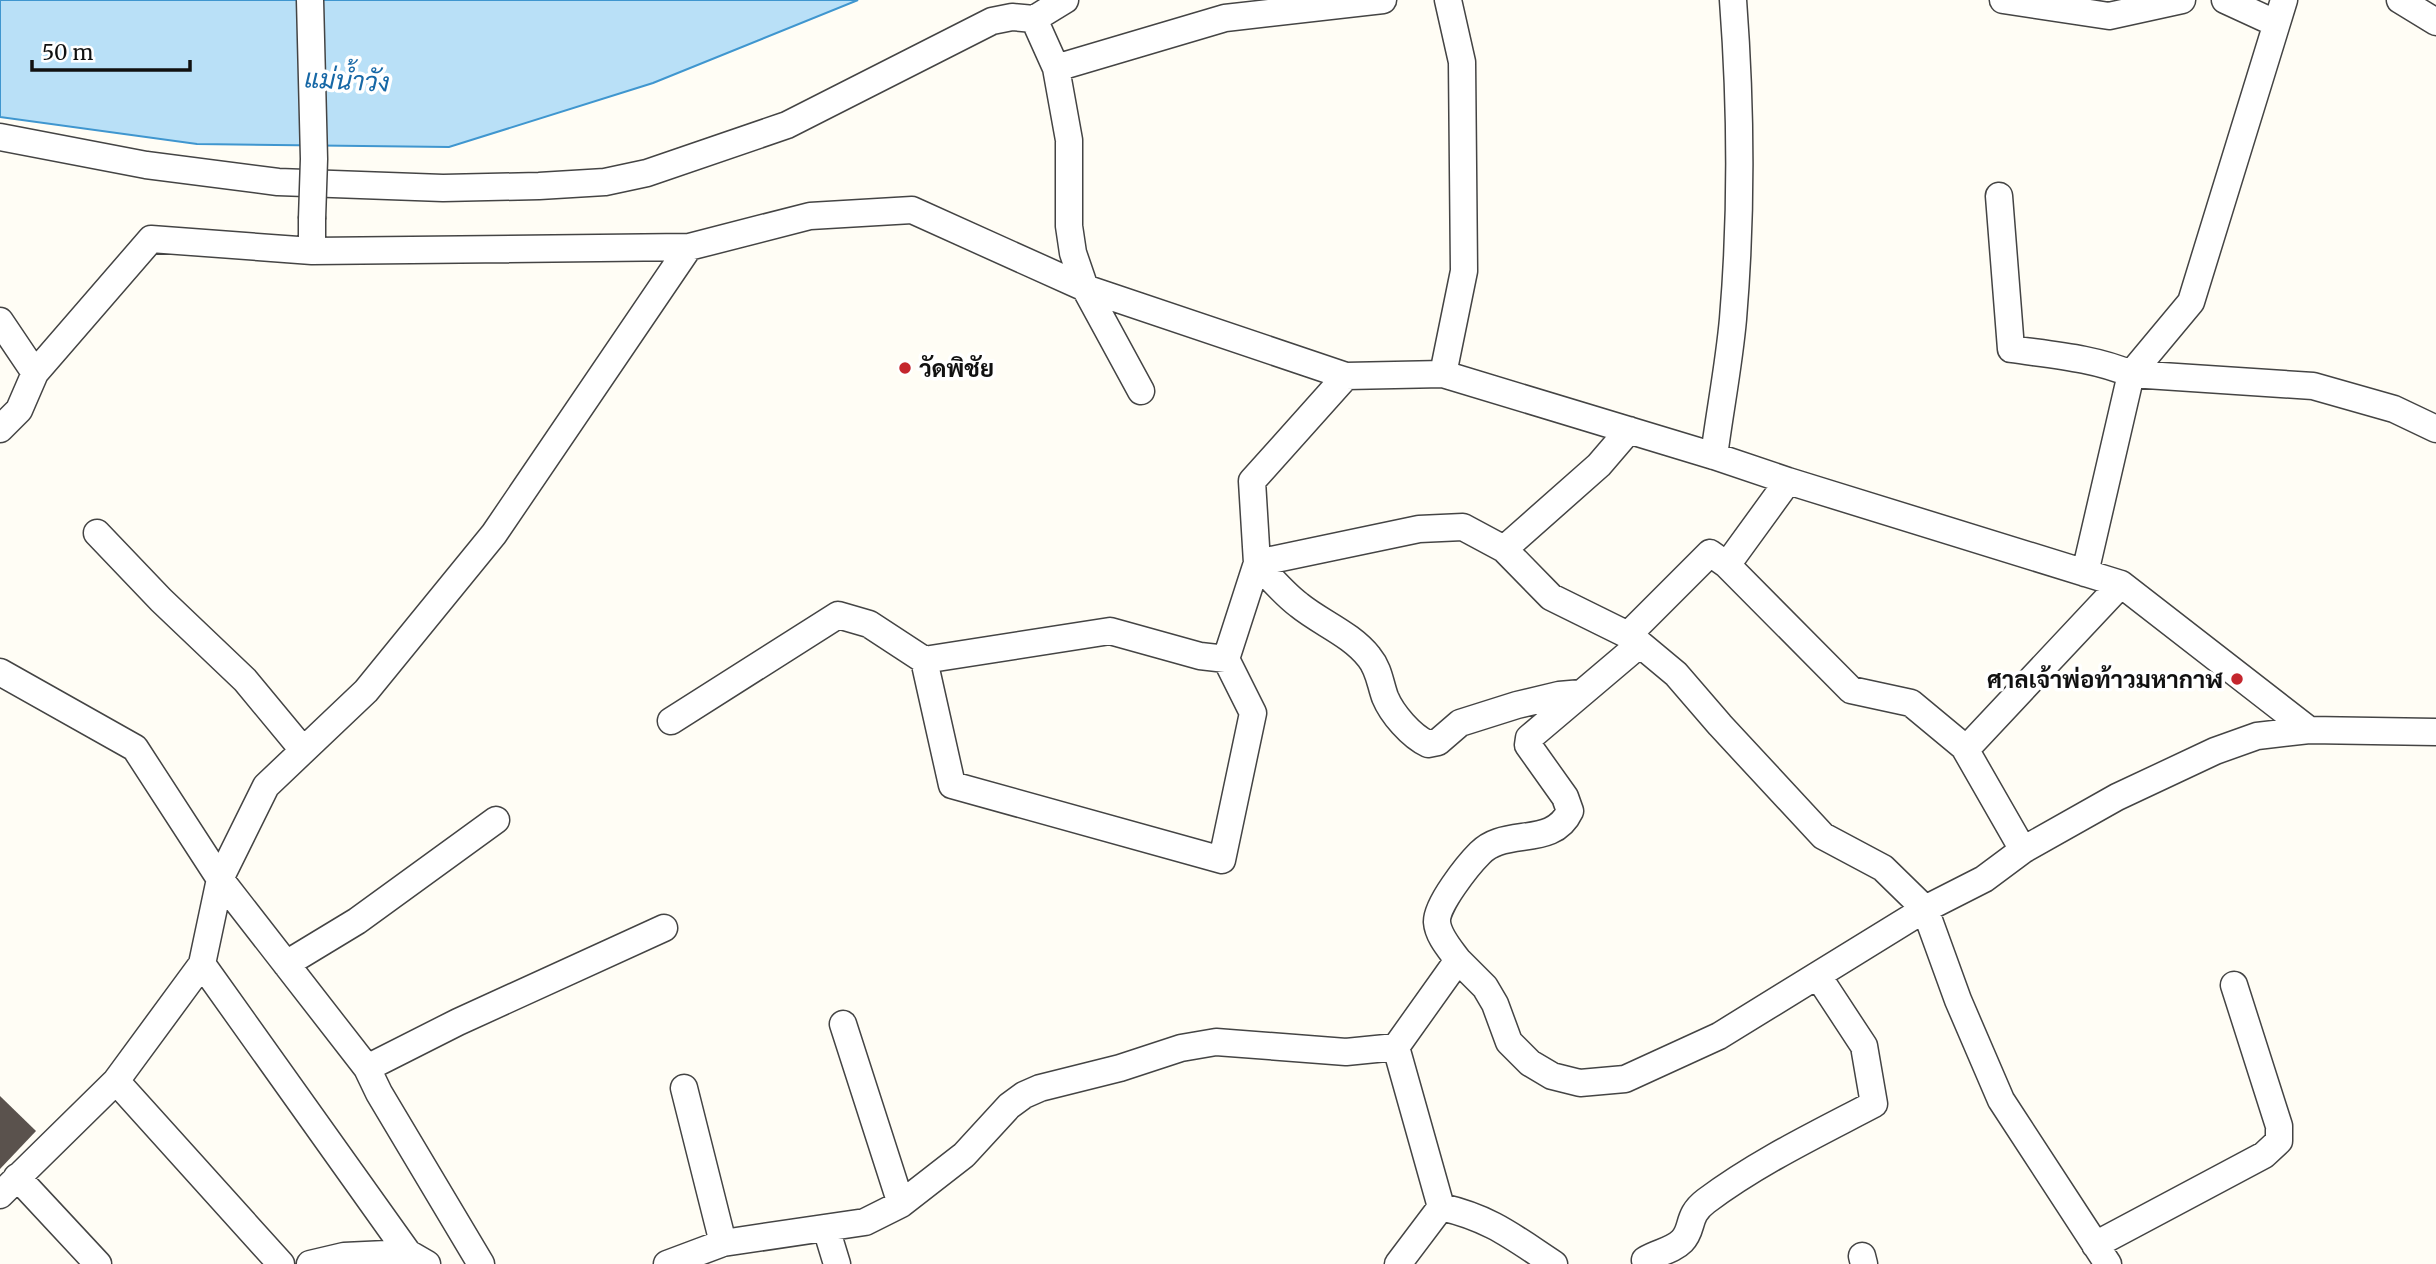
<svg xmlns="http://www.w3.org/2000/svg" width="2436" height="1264" viewBox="0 0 2436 1264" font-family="Merriweather,Sarabun,serif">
  <rect width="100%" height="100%" fill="#fffdf5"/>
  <path fill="#b9e0f7" stroke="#3f96cf" stroke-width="2" d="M 0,0 L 858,0 L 653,83 L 449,147 L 197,144 L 0,117 Z"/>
  <path fill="#5a524d" d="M 0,1096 L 36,1131 L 0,1169 Z"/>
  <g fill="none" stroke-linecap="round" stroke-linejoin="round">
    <defs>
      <path id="minor" d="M 2003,0 L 2109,16 L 2182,0
        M 2225,0 L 2275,23
        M 2400,0 L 2436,22
        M 1034,19 L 1056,68
        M 0,137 L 146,165 L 278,182 L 443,188 L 539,186 L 605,182 L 647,173 L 787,125 L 992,21 L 1012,17 L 1034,19 L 1065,0
        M 1999,196 L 2011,349 C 2052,355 2094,358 2131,374 L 2313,386 L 2394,409 L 2436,429
        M 312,219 L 312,251 L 689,247 L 810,216 L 912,210 L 1085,288 L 1346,376 L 1443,374 L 1714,456 L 1788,481 L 2121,584 L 2309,730 L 2436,732
        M 0,321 L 35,373
        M 1443,374 L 1464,271 L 1462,62 L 1448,0
        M 1141,391 L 1085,288 L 1073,253 L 1069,226 L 1069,140 L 1056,68 L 1225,18 L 1383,0
        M 0,429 L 19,410 L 35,373 L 151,239 L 312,251
        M 1714,456 C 1720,410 1729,364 1733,319 C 1742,212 1741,106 1733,0
        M 1788,481 L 1727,565 L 1851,690 L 1911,703 L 1964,747 L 1969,746 L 2121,584
        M 97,533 L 161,600 L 245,680 L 303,750
        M 1504,549 L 1599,465 L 1629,430
        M 1257,563 L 1419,529 L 1463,527 L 1504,549 L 1551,597 L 1628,635 L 1640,644 L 1676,674 L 1720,725 L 1823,836 L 1883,868 L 1925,909 L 1958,1000 L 2001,1100 L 2108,1264
        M 1257,563 C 1270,577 1283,593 1299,605 C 1321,623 1351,634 1369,657 C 1379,669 1380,683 1385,697 C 1392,714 1411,736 1428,744 L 1438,742 L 1460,723 L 1517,705 L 1559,695 L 1582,693
        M 2085,573 L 2131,374 L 2191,302 L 2284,0
        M 1628,635 L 1710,553 L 1727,565
        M 1226,659 L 1200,656 L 1110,631 L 924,660 L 952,785 L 1222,860 L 1253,713 L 1226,659 L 1257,563 L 1252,481 L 1346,376
        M 0,672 L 135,748 L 220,879 L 367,1068 L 379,1093 L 481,1264
        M 671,721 L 838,615 L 869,624 L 924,660
        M 1964,747 L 2023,850
        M 1458,960 C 1450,949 1438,936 1437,922 C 1436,905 1468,865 1480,853 C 1485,848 1492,844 1498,842 C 1524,833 1556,841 1570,811 L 1565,797 L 1528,745 L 1529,738 L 1640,644
        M 202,964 L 408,1253
        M 286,964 L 357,921 L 496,820
        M 843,1024 L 901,1204
        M 1396,1047 L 1441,1207 L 1398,1264
        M 367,1068 L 458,1022 L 664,928
        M 116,1081 L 281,1264
        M 684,1088 L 723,1243
        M 17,1177 L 98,1264
        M 0,1195 L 116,1081 L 202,964 L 220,879 L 266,786 L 366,691 L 494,534 L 689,247
        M 1441,1207 C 1490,1218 1513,1237 1554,1264
        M 826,1228 L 837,1264
        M 2095,1245 L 2264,1155 L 2279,1141 L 2279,1126 L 2234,985
        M 1862,1256 L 1864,1264
        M 1645,1260 C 1658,1252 1672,1251 1682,1241 C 1694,1229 1686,1216 1706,1201 C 1758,1162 1817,1134 1874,1104 L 1864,1046 L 1818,976
        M 310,1264 L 344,1256 L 408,1253 L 427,1264
        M 667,1264 L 723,1243 L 865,1222 L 901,1204 L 964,1155 L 1009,1106 L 1024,1095 L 1040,1088 L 1120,1068 L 1181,1048 L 1216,1042 L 1346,1052 L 1396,1047 L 1458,960 L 1485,987 L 1495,1004 L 1509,1042 L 1530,1063 L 1552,1076 L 1580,1083 L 1625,1079 L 1719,1036 L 1925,909 L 1984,879 L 2023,850 L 2117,797 L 2215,751 L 2257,736 L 2309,730"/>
    </defs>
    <use href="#minor" stroke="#444" stroke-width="29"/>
    <use href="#minor" stroke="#fff" stroke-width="26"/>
    <defs>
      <path id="minor-bridge" d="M 310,0 L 314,159 L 312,219"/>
    </defs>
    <use href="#minor-bridge" stroke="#444" stroke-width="29" stroke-linecap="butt"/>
    <use href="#minor-bridge" stroke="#fff" stroke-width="26"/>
  </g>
  <g fill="#c4262e" stroke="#fff" stroke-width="2.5">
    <circle cx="905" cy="368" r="7"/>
    <circle cx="2237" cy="679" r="7"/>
  </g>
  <g text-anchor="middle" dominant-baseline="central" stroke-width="7" stroke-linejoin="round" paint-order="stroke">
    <g font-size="24" font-weight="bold" fill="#111" stroke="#fff" text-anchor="start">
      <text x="919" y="368">วัดพิชัย</text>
      <text x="2223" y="679" text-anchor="end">ศาลเจ้าพ่อท้าวมหากาฬ</text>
    </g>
    <g font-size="26" font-style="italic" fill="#1768a6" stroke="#fff">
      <text transform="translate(347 80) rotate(3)">แม่น้ำวัง</text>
    </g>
  </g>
  <path d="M32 60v10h158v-10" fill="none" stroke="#111111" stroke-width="3.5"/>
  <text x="42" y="60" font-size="21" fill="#111111" stroke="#ffffff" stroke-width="5" paint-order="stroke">50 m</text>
</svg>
